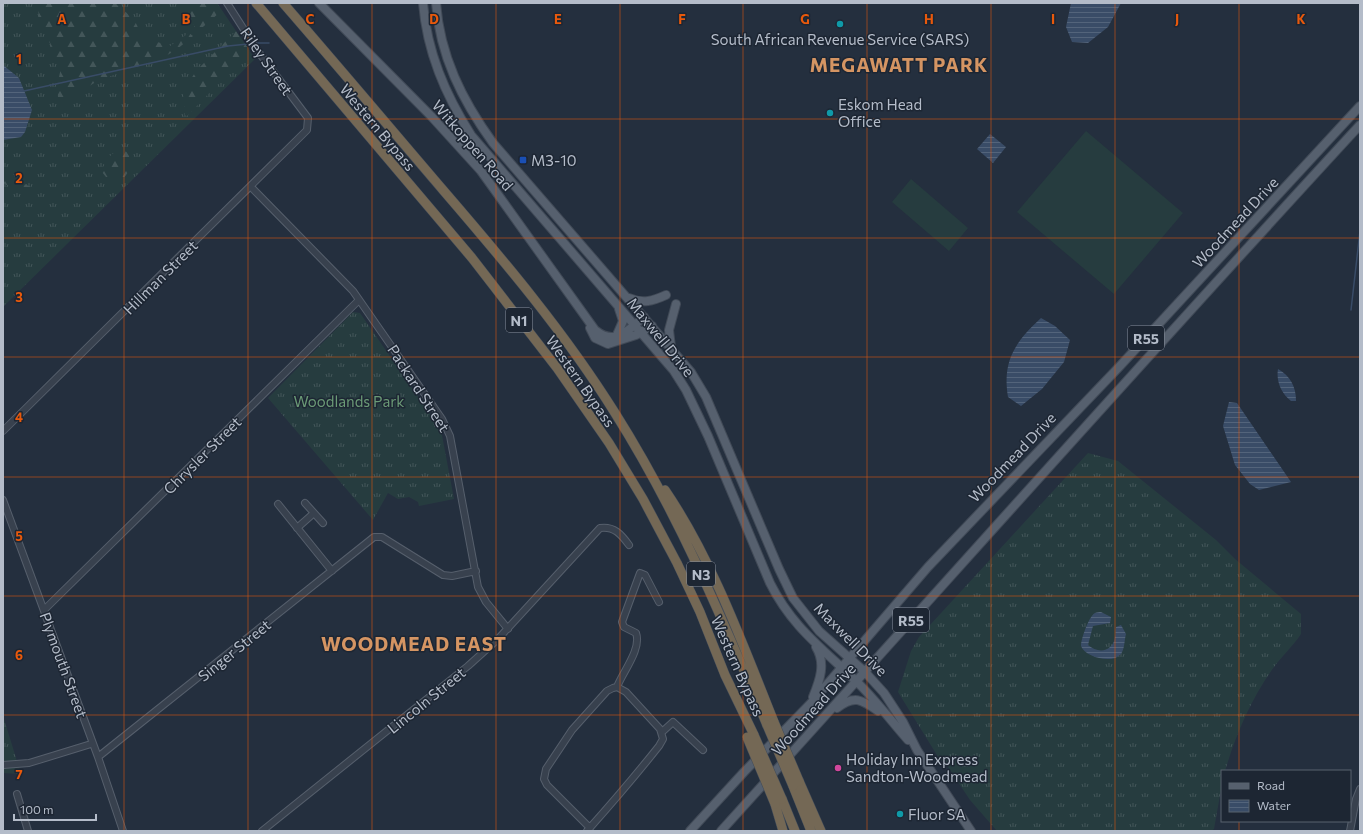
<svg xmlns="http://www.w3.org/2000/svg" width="1363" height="834" viewBox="0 0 1363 834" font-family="Commissioner,sans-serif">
  <defs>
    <pattern id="grass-tufts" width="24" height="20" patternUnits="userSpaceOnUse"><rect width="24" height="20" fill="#263c3f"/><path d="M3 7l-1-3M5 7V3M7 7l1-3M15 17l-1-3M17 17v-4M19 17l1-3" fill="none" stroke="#435659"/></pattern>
    <pattern id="forest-firs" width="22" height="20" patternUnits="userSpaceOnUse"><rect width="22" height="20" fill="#263c3f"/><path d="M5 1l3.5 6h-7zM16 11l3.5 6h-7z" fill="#435659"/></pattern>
    <pattern id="water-rules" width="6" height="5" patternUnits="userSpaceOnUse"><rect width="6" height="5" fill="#394c67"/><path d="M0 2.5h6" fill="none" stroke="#53647b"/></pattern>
  </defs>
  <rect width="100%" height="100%" fill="#242f3e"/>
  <path fill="url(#grass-tufts)" d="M 3,3 L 217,3 L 255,59 L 3,307 Z
    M 353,312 L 360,313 L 441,430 L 454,499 L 419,506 L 418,502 L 409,497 L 398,499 L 388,493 L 373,520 L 268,398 Z
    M 1088,453 L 1118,461 L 1216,540 L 1235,559 L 1301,614 L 1301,634 C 1293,646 1282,656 1274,667 C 1251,699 1236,734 1225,771 L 1222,771 L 1222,784 L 1214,829 L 1211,831 L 997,831 L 970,800 L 946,764 L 940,760 L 898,692 L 911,651 L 919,637 Z
    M 3,716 L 21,774 L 3,773 Z"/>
  <path fill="url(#forest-firs)" d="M 38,3 L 115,3 C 124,11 138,20 139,32 L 145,38 L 170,46 L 189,33 L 193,36 L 176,50 L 162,58 L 99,80 L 65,101 L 58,97 L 57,86 L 61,68 L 47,37 L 39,25 Z
    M 193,3 L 217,3 L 224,14 L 219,13 L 196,33 L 195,27 L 187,16 Z
    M 236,31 L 250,51 L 187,116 L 185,115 L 183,92 L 196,71 Z
    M 124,149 L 129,155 L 132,167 L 123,179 L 110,182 L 102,172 C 104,160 112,151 124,149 Z
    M 3,175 L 36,189 L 32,198 L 3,183 Z"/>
  <path fill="#263c3f" d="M 1086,131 L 1183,213 L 1114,294 L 1017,212 Z
    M 911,179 L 968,228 L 949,251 L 892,202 Z"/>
  <path fill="url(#water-rules)" d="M 1071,3 L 1121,3 L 1108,27 L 1088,43 L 1072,42 L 1066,27 Z
    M 3,65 L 19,78 L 32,110 L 25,132 L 21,137 L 3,140 Z
    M 990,134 L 1006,147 L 993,163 L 977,149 Z
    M 1041,318 L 1055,326 L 1070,340 L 1064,362 L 1042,389 L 1021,406 L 1008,397 C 1002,361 1015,342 1041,318 Z
    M 1278,369 C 1290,376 1296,386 1296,401 L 1291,401 C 1281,393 1276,381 1278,369 Z
    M 1229,402 L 1237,403 L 1291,482 L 1259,490 L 1250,484 L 1235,465 L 1223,426 Z
    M 1101,612 L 1111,617 L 1110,623 L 1093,626 L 1088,645 C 1098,654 1113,652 1115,637 C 1116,634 1115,631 1116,627 L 1121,625 L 1126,634 C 1124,641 1125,650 1120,655 C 1111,664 1085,657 1081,646 C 1081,639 1089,616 1095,613 C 1097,612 1099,612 1101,612 Z"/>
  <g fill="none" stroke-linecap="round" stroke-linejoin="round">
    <path stroke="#394c67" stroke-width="1.5" d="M 258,43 L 269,43
      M 24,91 L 228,46 L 248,44
      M 1351,310 L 1360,231"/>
    <defs>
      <path id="minor" d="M 251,187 L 353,291 L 442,419 L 450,436 L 478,587 L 486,602 L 508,629
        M 3,431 L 307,130 L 308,118 L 257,50 L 227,3
        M 3,500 L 98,757 L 123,831
        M 305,503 L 323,523
        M 278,504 L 332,571
        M 297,528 L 314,513
        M 44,610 L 359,300
        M 617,687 C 622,673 642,649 636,633 L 624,627 L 622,622 L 640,573 L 645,575 L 659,602
        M 662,732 L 673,722 L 703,750
        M 98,757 L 374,537 L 382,537 L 443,575 L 452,576 L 476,571
        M 3,765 L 29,763 L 91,744
        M 17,794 L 28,831
        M 262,831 L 468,666 L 498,639 L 600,528 C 614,526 621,534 629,545
        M 587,831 C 612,803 636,775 659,746 L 663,739 L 660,729 L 626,692 L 617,687 L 613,688 L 607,691 L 572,730 L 546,769 L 544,779 L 547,785 L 590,828
        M 1350,831 L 1356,799 L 1360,789"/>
      <path id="major" d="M 319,3 L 431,116 L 481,171 L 595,330 C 616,347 628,330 644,317
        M 423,3 C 427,52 445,94 471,135 L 674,371 L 686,390 L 708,436 L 770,583 C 792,627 822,648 856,681 C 875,699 891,721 908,740
        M 436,3 C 440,56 462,100 493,143 L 691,372 L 706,397 L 779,569 L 793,598 L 819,631 L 865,672 L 884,693 L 903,722 L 917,750 L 971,831
        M 629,298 C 643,304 653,301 666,295
        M 590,328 L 595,338 L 608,344 L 636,335 L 652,326
        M 616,337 L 623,321 L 619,309
        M 671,347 L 669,330 L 676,304
        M 813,697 C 820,680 826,663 816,647
        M 837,708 C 854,695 861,699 878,711
        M 690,831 L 744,772 L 811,703 L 928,567 L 1119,367 L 1360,106
        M 721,831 C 934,596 1145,358 1360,125"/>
      <path id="highway" d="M 256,3 L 472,258 L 557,368 L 609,443 L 643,499 L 677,563 L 700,612 L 725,675 L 754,735
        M 283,3 C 337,65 390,128 443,190 C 505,262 565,333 615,413 C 677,511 722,618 767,725
        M 665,490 C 712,559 743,645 774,722
        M 799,781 L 821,831
        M 793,786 L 811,831
        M 782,799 L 795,831
        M 775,804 L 783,831"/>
    </defs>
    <use href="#minor" stroke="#565f6c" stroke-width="8"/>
    <use href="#major" stroke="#414a57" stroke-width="10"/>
    <use href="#highway" stroke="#434c59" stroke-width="10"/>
    <use href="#minor" stroke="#38414e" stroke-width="6"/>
    <use href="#major" stroke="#56606e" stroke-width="8"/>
    <use href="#highway" stroke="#746855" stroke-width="9"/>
    <defs>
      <path id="highway-bridge" d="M 774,722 L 799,781
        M 767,725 L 793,786
        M 754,735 L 782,799
        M 747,737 L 775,804"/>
    </defs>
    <use href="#highway-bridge" stroke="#434c59" stroke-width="10" stroke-linecap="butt"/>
    <use href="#highway-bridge" stroke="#746855" stroke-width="9"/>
  </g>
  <path fill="none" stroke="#e8590c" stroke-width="1" stroke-opacity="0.55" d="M 124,3 L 124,831M 248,3 L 248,831M 372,3 L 372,831M 496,3 L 496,831M 620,3 L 620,831M 743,3 L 743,831M 867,3 L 867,831M 991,3 L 991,831M 1115,3 L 1115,831M 1239,3 L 1239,771M 3,119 L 1360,119M 3,238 L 1360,238M 3,357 L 1360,357M 3,477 L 1360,477M 3,596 L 1360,596M 3,715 L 1360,715M 1239,821 L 1239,831"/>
  <g fill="#0f9aa8" stroke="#1d2633" stroke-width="1.5">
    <circle cx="840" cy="24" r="4"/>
    <circle cx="830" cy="113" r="4"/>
    <circle cx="900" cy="814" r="4"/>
  </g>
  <rect fill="#1a4fb4" stroke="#1d2633" stroke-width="1.5" x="519" y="156" width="8" height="8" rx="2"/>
  <circle fill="#d1479c" stroke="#1d2633" stroke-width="1.5" cx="838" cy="768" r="4"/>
  <g text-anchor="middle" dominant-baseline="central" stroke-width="3" stroke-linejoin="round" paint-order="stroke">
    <g fill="#1d2633" stroke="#878f9c" stroke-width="1">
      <rect x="506" y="308" width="26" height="24" rx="3"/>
      <rect x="1128" y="326" width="36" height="24" rx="3"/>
      <rect x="687" y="562" width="28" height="24" rx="3"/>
      <rect x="893" y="608" width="36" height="24" rx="3"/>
    </g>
    <g font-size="14" font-weight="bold" fill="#b4bcc9">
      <text x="519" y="320">N1</text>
      <text x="1146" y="338">R55</text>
      <text x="701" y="574">N3</text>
      <text x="911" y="620">R55</text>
    </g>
    <g font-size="15" fill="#b4bcc9" stroke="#1d2633" text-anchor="start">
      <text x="840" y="39" text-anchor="middle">South African Revenue Service (SARS)</text>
      <text x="838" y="104">Eskom Head<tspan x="838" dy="17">Office</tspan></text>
      <text x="531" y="160">M3-10</text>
      <text x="846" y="759">Holiday Inn Express<tspan x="846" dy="17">Sandton-Woodmead</tspan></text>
      <text x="908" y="814">Fluor SA</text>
    </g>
    <g font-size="15" fill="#b4bcc9" stroke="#1d2633">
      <text transform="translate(267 61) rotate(55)">Riley Street</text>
      <text transform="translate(378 127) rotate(50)">Western Bypass</text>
      <text transform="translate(473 145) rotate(49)">Witkoppen Road</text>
      <text transform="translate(1235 222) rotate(-47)">Woodmead Drive</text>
      <text transform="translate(160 277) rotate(-45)">Hillman Street</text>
      <text transform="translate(661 337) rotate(51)">Maxwell Drive</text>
      <text transform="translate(581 381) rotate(55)">Western Bypass</text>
      <text transform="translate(419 388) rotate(57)">Packard Street</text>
      <text transform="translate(202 455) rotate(-45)">Chrysler Street</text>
      <text transform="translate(1012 457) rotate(-46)">Woodmead Drive</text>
      <text transform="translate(851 639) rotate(45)">Maxwell Drive</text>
      <text transform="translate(234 650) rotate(-39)">Singer Street</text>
      <text transform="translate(64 665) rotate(70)">Plymouth Street</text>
      <text transform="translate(738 666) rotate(66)">Western Bypass</text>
      <text transform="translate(426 700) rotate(-39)">Lincoln Street</text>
      <text transform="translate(813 709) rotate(-48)">Woodmead Drive</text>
    </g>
    <g font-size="15" fill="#6b9a76" stroke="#1d2633">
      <text x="349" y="401">Woodlands Park</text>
    </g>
    <g font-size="19" font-weight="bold" letter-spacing="1" fill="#d59563" stroke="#1d2633">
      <text x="899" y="64">MEGAWATT PARK</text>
      <text x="414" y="643">WOODMEAD EAST</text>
    </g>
  </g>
  <g font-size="13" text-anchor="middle" font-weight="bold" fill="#e8590c" stroke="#1d2633" stroke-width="3" stroke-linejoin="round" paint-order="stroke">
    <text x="62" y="24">A</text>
    <text x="186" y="24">B</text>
    <text x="310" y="24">C</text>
    <text x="434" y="24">D</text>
    <text x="558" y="24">E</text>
    <text x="682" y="24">F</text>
    <text x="805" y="24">G</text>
    <text x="929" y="24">H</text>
    <text x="1053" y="24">I</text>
    <text x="1177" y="24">J</text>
    <text x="1301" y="24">K</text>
    <text x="19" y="64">1</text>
    <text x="19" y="183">2</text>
    <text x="19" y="302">3</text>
    <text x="19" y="422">4</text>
    <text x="19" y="541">5</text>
    <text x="19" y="660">6</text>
    <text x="19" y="779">7</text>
  </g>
  <rect width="1363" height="834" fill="none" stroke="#b4bcc9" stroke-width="8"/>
  <rect x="1221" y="770" width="130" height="52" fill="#1d2633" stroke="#59626f"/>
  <rect x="1229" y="783" width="20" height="6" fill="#56606e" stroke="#59626f"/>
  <text x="1257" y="790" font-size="12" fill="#b4bcc9">Road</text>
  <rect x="1229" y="800" width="20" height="12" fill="url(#water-rules)" stroke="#59626f"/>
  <text x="1257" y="810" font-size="12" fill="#b4bcc9">Water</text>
  <path d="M14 814v6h82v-6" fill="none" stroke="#b4bcc9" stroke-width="2"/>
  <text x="20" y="814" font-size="12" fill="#b4bcc9" stroke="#1d2633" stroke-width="3" paint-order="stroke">100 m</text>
</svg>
